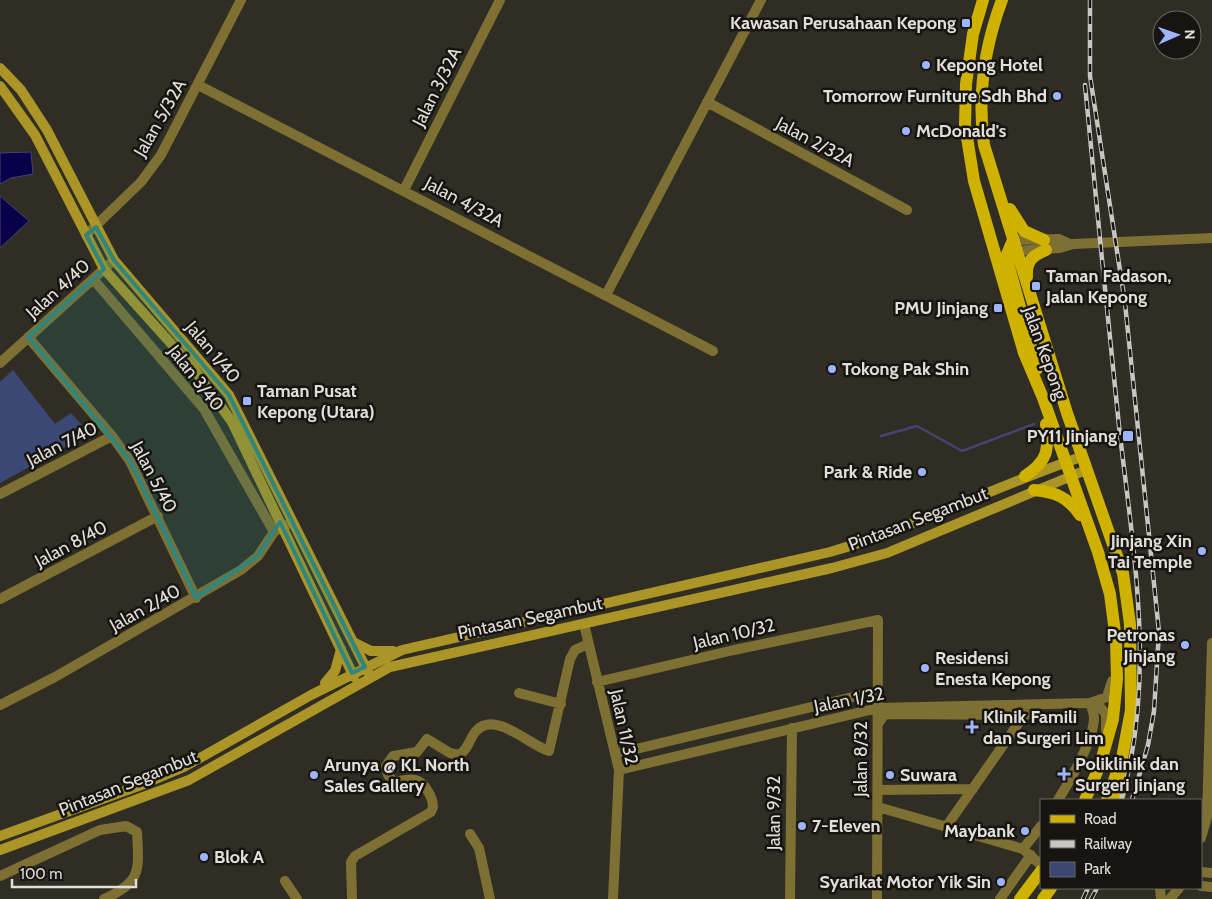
<svg xmlns="http://www.w3.org/2000/svg" width="1212" height="899" viewBox="0 0 1212 899" font-family="Cabin,sans-serif">
  <rect width="100%" height="100%" fill="#2f2d24"/>
  <path fill="#3b4875" d="M 13,370 L 55,424 L 71,413 L 90,434 L 0,483 L 0,382 Z"/>
  <path fill="#080049" stroke="#494374" d="M 31,152 L 33,174 L 11,178 L 0,184 L 0,153 Z
    M 0,196 L 29,221 L 0,248 Z"/>
  <g fill="none" stroke-linecap="round" stroke-linejoin="round">
    <path stroke="#494374" stroke-width="2.5" d="M 881,436 L 917,426 L 962,451 L 1034,424"/>
    <path stroke="#7d7032" stroke-width="10" d="M 198,85 L 713,351
      M 707,102 L 907,210
      M 404,190 L 500,0
      M 1013,240 L 1059,239 L 1070,244
      M 1016,251 L 1060,248 L 1073,244 L 1212,238
      M 94,280 L 204,409 L 274,532
      M 606,295 L 761,0
      M 28,337 L 112,436 L 130,461 L 196,598
      M 0,363 L 114,260
      M 0,494 L 112,436
      M 0,599 L 158,516
      M 584,624 L 619,770 L 613,899
      M 597,682 L 734,650 L 878,620 L 877,899
      M 519,693 L 561,704
      M 1090,703 L 1100,707 L 1106,714 L 1106,730
      M 0,705 L 55,677 L 241,570 L 258,556 L 274,532 L 292,522
      M 878,724 L 884,715 L 890,714 L 1026,715
      M 615,754 L 878,691
      M 619,770 L 878,708 L 1090,703 L 1107,697 L 1112,681
      M 878,790 L 973,789
      M 1058,800 C 1070,781 1093,741 1094,719 C 1094,713 1092,708 1090,703
      M 878,807 L 1023,849 L 1041,865
      M 946,827 L 1027,711
      M 470,834 L 479,848 L 490,899
      M 1201,838 L 1207,817 L 1212,643
      M 1023,849 L 1041,826
      M 1201,872 L 1212,873
      M 0,876 L 100,830 L 126,826 L 137,832 C 139,870 142,882 104,899
      M 285,881 L 297,899
      M 1201,886 L 1212,887
      M 1160,888 L 1161,899
      M 352,899 L 351,862 L 355,856 L 431,812 L 433,807 C 433,798 425,782 415,780 C 410,778 400,781 394,782 L 388,775 L 386,766 L 393,756 L 417,752 L 427,739 L 450,753 L 459,755 C 469,749 469,739 476,731 C 495,710 529,745 549,751 L 570,659 L 575,650 L 588,644
      M 790,899 L 792,728
      M 1000,899 L 1031,855
      M 1170,899 L 1179,888"/>
    <path stroke="#7d7032" stroke-width="10" d="M 86,235 L 141,182 L 161,155 L 241,0"/>
    <path stroke="#ab9526" stroke-width="10" d="M 0,68 L 21,90 L 47,130 L 114,260 L 229,395 L 368,672
      M 0,86 L 35,135 L 104,269 L 193,368 L 232,422 L 354,677
      M 353,642 L 371,651 L 393,651
      M 325,683 L 335,671 L 341,649
      M 0,836 L 144,784 L 184,767 L 311,695 L 402,650 L 830,552 C 916,527 996,486 1081,457
      M 0,850 L 189,780 L 390,667 L 832,568 L 887,553 L 1086,470"/>
    <path stroke="#cfb200" stroke-width="12" d="M 983,0 L 973,34 L 966,84 L 965,125 L 974,181 L 1024,353 L 1043,398 L 1098,552 L 1110,594 L 1116,640 L 1117,679 L 1113,719 L 1100,765 L 1085,800
      M 1002,0 C 984,48 977,94 984,145 L 1067,413 L 1123,573 L 1130,624 L 1131,710 L 1122,758 L 1107,800
      M 1010,209 L 1024,231 L 1044,240
      M 1013,240 L 1007,254 L 1008,263 L 1037,369
      M 1027,277 C 1026,261 1032,256 1046,250
      M 1025,476 C 1048,461 1049,450 1046,424
      M 1034,490 C 1055,492 1068,497 1080,515
      M 1118,800 L 1124,778 L 1123,769
      M 1020,899 L 1041,871
      M 1043,899 L 1051,888"/>
    <defs>
      <path id="rail" d="M 1090,0 L 1090,76 L 1125,303 L 1159,632 L 1154,711 L 1148,745 L 1132,800
        M 1085,85 C 1096,199 1107,312 1119,426 C 1133,550 1157,679 1121,800
        M 1083,899 L 1088,888
        M 1091,899 L 1097,888"/>
    </defs>
    <use href="#rail" stroke="#c7c6c0" stroke-width="4.5"/>
    <use href="#rail" stroke="#161511" stroke-width="2.5" stroke-dasharray="8" stroke-linecap="butt"/>
  </g>
  <path fill="#2e867e" fill-opacity="0.2" stroke="#2e867e" stroke-width="4" stroke-linejoin="round" d="M 96,227 L 114,260 L 229,395 L 365,667 L 352,673 L 280,522 L 258,556 L 196,598 L 130,461 L 28,337 L 104,269 L 86,235 Z"/>
  <g fill="#9eb4fd" stroke="#161511" stroke-width="2">
    <rect x="961" y="18" width="10" height="10" rx="2.5"/>
    <circle cx="926" cy="65" r="5"/>
    <circle cx="1057" cy="96" r="5"/>
    <circle cx="906" cy="131" r="5"/>
    <rect x="1031" y="281" width="10" height="10" rx="2.5"/>
    <rect x="993" y="303" width="10" height="10" rx="2.5"/>
    <circle cx="832" cy="369" r="5"/>
    <rect x="242" y="396" width="10" height="10" rx="2.5"/>
    <rect x="1122" y="430" width="12" height="12" rx="2.5"/>
    <circle cx="922" cy="472" r="5"/>
    <circle cx="1202" cy="551" r="5"/>
    <circle cx="1185" cy="645" r="5"/>
    <circle cx="925" cy="668" r="5"/>
    <path d="M969.5 719.5h5v5h5v5h-5v5h-5v-5h-5v-5h5z"/>
    <path d="M1061.5 766.5h5v5h5v5h-5v5h-5v-5h-5v-5h5z"/>
    <circle cx="314" cy="775" r="5"/>
    <circle cx="890" cy="775" r="5"/>
    <circle cx="802" cy="826" r="5"/>
    <circle cx="1025" cy="831" r="5"/>
    <circle cx="204" cy="857" r="5"/>
    <circle cx="1001" cy="882" r="5"/>
  </g>
  <g text-anchor="middle" dominant-baseline="central" stroke-width="5" stroke-linejoin="round" paint-order="stroke">
    <g font-size="18" font-weight="bold" fill="#e0dfd9" stroke="#161511" text-anchor="start">
      <text x="956" y="23" text-anchor="end">Kawasan Perusahaan Kepong</text>
      <text x="936" y="65">Kepong Hotel</text>
      <text x="1047" y="96" text-anchor="end">Tomorrow Furniture Sdh Bhd</text>
      <text x="916" y="131">McDonald's</text>
      <text x="1046" y="276">Taman Fadason,<tspan x="1046" dy="21">Jalan Kepong</tspan></text>
      <text x="988" y="308" text-anchor="end">PMU Jinjang</text>
      <text x="842" y="369">Tokong Pak Shin</text>
      <text x="257" y="391">Taman Pusat<tspan x="257" dy="21">Kepong (Utara)</tspan></text>
      <text x="1117" y="436" text-anchor="end">PY11 Jinjang</text>
      <text x="912" y="472" text-anchor="end">Park &amp; Ride</text>
      <text x="1192" y="541" text-anchor="end">Jinjang Xin<tspan x="1192" dy="21">Tai Temple</tspan></text>
      <text x="1175" y="635" text-anchor="end">Petronas<tspan x="1175" dy="21">Jinjang</tspan></text>
      <text x="935" y="658">Residensi<tspan x="935" dy="21">Enesta Kepong</tspan></text>
      <text x="983" y="717">Klinik Famili<tspan x="983" dy="21">dan Surgeri Lim</tspan></text>
      <text x="1075" y="764">Poliklinik dan<tspan x="1075" dy="21">Surgeri Jinjang</tspan></text>
      <text x="324" y="765">Arunya @ KL North<tspan x="324" dy="21">Sales Gallery</tspan></text>
      <text x="900" y="775">Suwara</text>
      <text x="812" y="826">7-Eleven</text>
      <text x="1015" y="831" text-anchor="end">Maybank</text>
      <text x="214" y="857">Blok A</text>
      <text x="991" y="882" text-anchor="end">Syarikat Motor Yik Sin</text>
    </g>
    <g font-size="18" fill="#e0dfd9" stroke="#161511">
      <text transform="translate(437 87) rotate(-63)">Jalan 3/32A</text>
      <text transform="translate(160 118) rotate(-60)">Jalan 5/32A</text>
      <text transform="translate(815 142) rotate(28)">Jalan 2/32A</text>
      <text transform="translate(464 202) rotate(28)">Jalan 4/32A</text>
      <text transform="translate(58 289) rotate(-42)">Jalan 4/40</text>
      <text transform="translate(213 352) rotate(50)">Jalan 1/40</text>
      <text transform="translate(1045 353) rotate(70)">Jalan Kepong</text>
      <text transform="translate(196 378) rotate(52)">Jalan 3/40</text>
      <text transform="translate(62 444) rotate(-27)">Jalan 7/40</text>
      <text transform="translate(154 477) rotate(62)">Jalan 5/40</text>
      <text transform="translate(918 519) rotate(-21)">Pintasan Segambut</text>
      <text transform="translate(71 544) rotate(-28)">Jalan 8/40</text>
      <text transform="translate(145 608) rotate(-29)">Jalan 2/40</text>
      <text transform="translate(530 618) rotate(-12)">Pintasan Segambut</text>
      <text transform="translate(734 634) rotate(-13)">Jalan 10/32</text>
      <text transform="translate(849 700) rotate(-11)">Jalan 1/32</text>
      <text transform="translate(624 727) rotate(78)">Jalan 11/32</text>
      <text transform="translate(861 759) rotate(-90)">Jalan 8/32</text>
      <text transform="translate(128 783) rotate(-22)">Pintasan Segambut</text>
      <text transform="translate(774 813) rotate(-90)">Jalan 9/32</text>
    </g>
  </g>
  <rect x="1040" y="799" width="162" height="90" fill="#161511" stroke="#676661"/>
  <rect x="1050" y="815" width="25" height="8" fill="#cfb200" stroke="#676661"/>
  <text x="1084" y="824" font-size="15" fill="#e0dfd9">Road</text>
  <rect x="1050" y="840" width="25" height="8" fill="#c7c6c0" stroke="#676661"/>
  <text x="1084" y="849" font-size="15" fill="#e0dfd9">Railway</text>
  <rect x="1050" y="862" width="25" height="15" fill="#3b4875" stroke="#676661"/>
  <text x="1084" y="874" font-size="15" fill="#e0dfd9">Park</text>
  <g transform="translate(1177 35) rotate(88)"><circle r="24" fill="#161511" stroke="#676661"/>
  <path d="M0-4L9 19L0 12L-9 19Z" fill="#9eb4fd"/>
  <text y="-8" font-size="14" font-weight="bold" text-anchor="middle" fill="#e0dfd9">N</text>
  </g>
  <path d="M12 879v8h124v-8" fill="none" stroke="#e0dfd9" stroke-width="2.5"/>
  <text x="20" y="879" font-size="15" fill="#e0dfd9" stroke="#161511" stroke-width="4" paint-order="stroke">100 m</text>
</svg>
